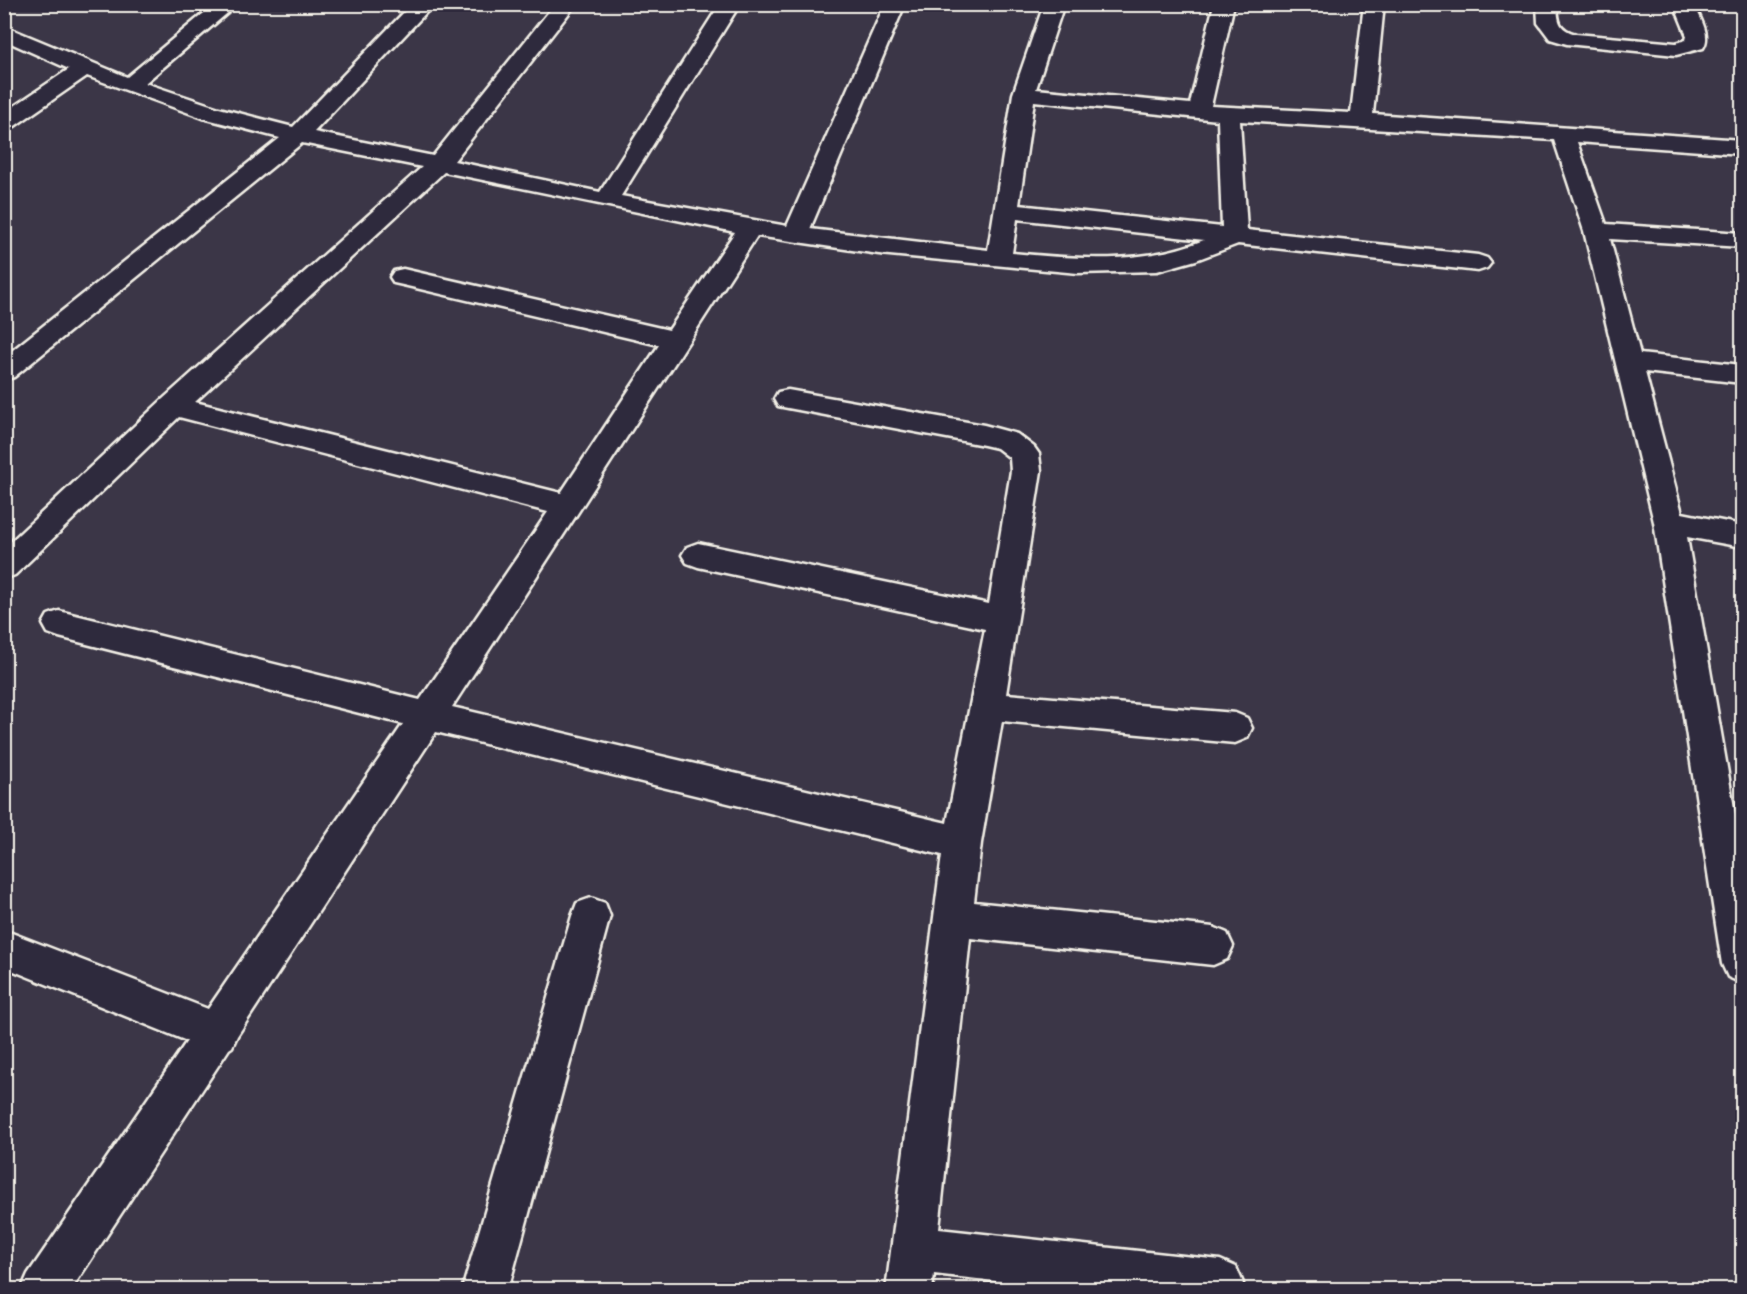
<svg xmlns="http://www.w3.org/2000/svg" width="1747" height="1294" viewBox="0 0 1747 1294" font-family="'Comic Neue',sans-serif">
  <rect width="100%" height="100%" fill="#3b3647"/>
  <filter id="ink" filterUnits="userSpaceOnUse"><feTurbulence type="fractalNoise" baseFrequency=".0167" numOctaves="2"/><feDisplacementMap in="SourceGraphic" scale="12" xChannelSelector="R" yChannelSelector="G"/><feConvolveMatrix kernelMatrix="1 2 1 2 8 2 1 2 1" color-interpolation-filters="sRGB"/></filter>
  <g filter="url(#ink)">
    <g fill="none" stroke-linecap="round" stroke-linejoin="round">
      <defs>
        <path id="minor" d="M 215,4 L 238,4 L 145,83 L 219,108 L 293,127 L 412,4 L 434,4 L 314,132 L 433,156 L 555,4 L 576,4 L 454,161 L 600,192 L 720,4 L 740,4 L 621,196 L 787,226 L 885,4 L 905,4 L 810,229 L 988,250 L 1013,94 L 1044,4 L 1064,4 L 1036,89 L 1190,104 L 1214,4 L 1234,4 L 1211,106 L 1351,113 L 1364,4 L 1384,4 L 1373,114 L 1742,140 L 1742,154 L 1577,142 L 1606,224 L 1742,233 L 1742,247 L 1610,239 L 1640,354 L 1742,365 L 1742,383 L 1645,372 L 1682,513 L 1742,525 L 1742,547 L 1687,537 L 1742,854 L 1742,983 L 1728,977 L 1722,964 L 1654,522 L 1584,231 L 1554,140 L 1240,121 L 1247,230 L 1478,255 L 1487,258 L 1491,263 L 1487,268 L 1478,271 L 1238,244 L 1196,260 L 1157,271 L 1078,273 L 879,254 L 757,236 L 452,707 L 947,823 L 985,629 L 698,567 L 687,563 L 682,555 L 687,547 L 698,543 L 989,604 L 1011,471 L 1010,458 L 997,448 L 984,445 L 788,408 L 778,406 L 774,399 L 778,392 L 788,390 L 984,425 L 1017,434 L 1034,447 L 1039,454 L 1041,471 L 1006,694 L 1235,713 L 1247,718 L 1252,728 L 1247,738 L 1235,743 L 1002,721 L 981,843 L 974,902 L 1213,927 L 1227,933 L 1233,946 L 1227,959 L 1213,965 L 970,938 L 939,1229 L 1220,1260 L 1236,1267 L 1243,1283 L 1240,1290 L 1072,1290 L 934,1274 L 932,1290 L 886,1290 L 942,855 L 436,732 L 237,1036 L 232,1047 L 229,1049 L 71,1290 L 21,1290 L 28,1274 L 187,1041 L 4,967 L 4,930 L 208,1009 L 403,724 L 59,637 L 48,633 L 43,624 L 48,615 L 59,611 L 420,700 L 548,512 L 179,417 L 15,575 L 4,579 L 4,548 L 163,399 L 422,167 L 302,143 L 14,377 L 4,380 L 4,357 L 280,138 L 203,118 L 87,76 L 12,128 L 4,130 L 4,113 L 69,69 L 4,40 L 4,26 L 127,77 ZM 1034,101 L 1218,120 L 1222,227 L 1019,205 ZM 444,172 L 735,232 L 669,330 L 403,269 L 394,271 L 390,277 L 394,283 L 403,285 L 659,345 L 561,493 L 195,402 ZM 1017,219 L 1204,240 C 1143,265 1077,259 1012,253 Z
          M 1537,4 L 1557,4 C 1558,21 1558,29 1576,34 L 1676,43 L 1686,40 L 1687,36 L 1674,4 L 1694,4 C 1699,17 1712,35 1703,48 L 1676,55 L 1567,44 L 1550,39 L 1538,23 Z
          M 591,898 L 605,903 L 610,916 L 508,1290 L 462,1290 L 572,916 L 577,903 Z"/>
      </defs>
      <use href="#minor" stroke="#f4f1e8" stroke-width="5"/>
      <use href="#minor" fill="#2f2a3d" fill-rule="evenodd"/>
    </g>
  </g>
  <rect width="1747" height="1294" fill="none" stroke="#2f2a3d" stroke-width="24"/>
  <rect x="12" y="12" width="1723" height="1270" fill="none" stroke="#f4f1e8" stroke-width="2" filter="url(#ink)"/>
</svg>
